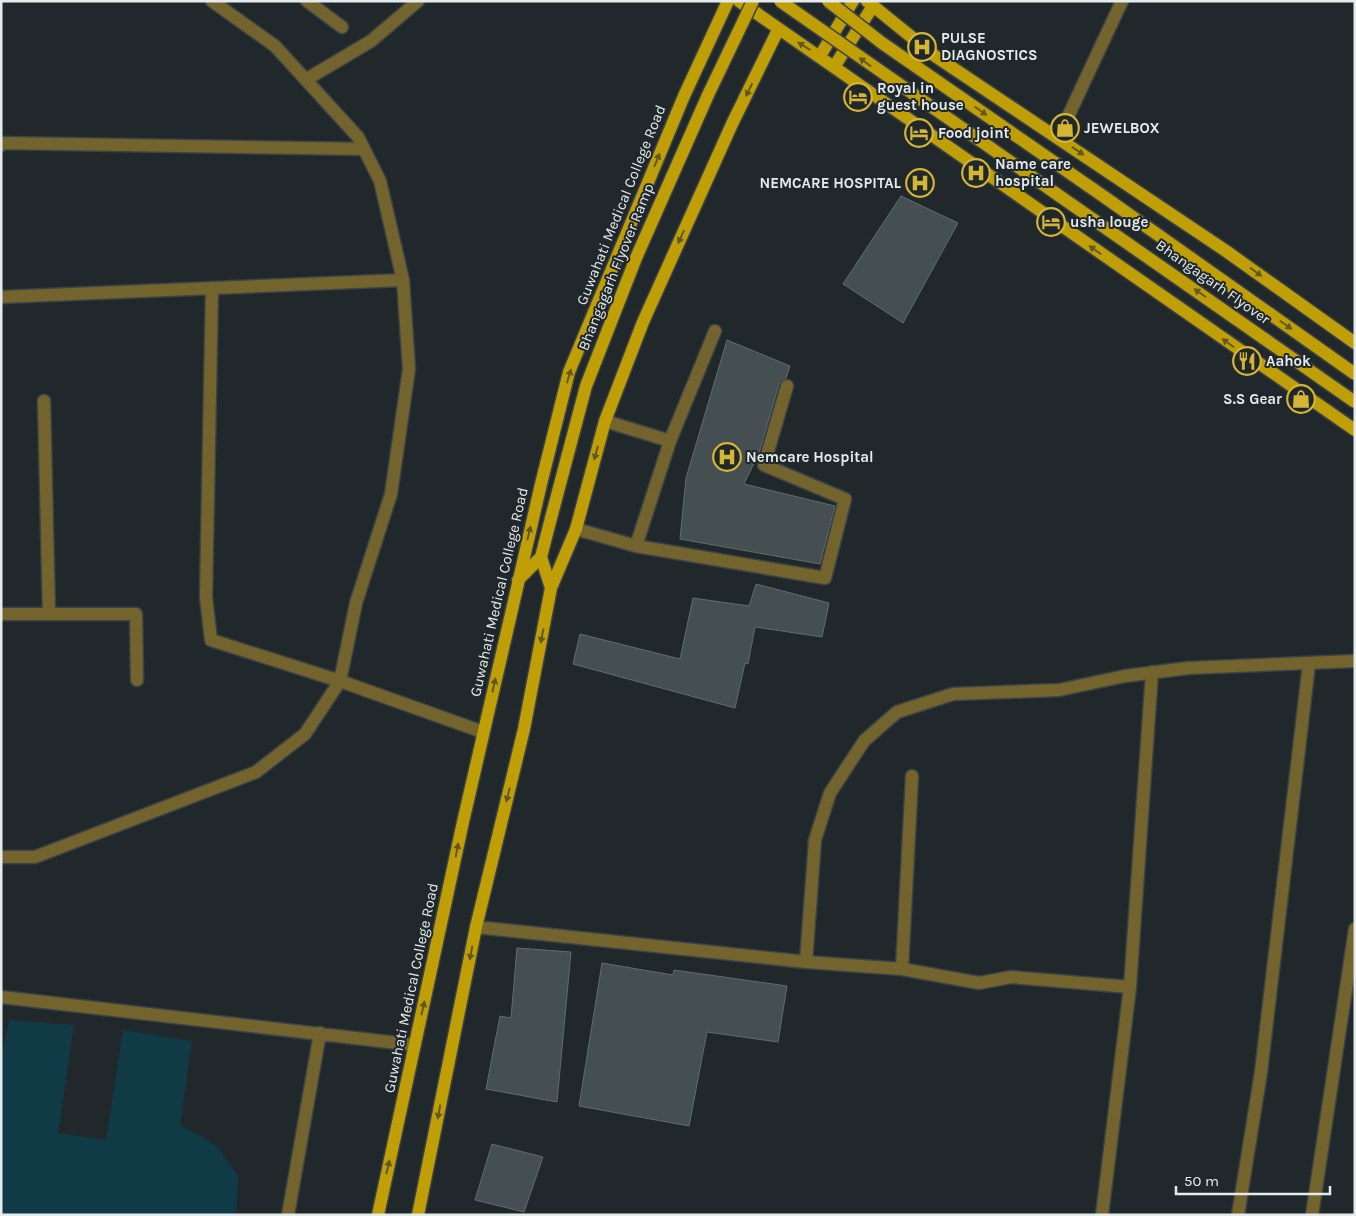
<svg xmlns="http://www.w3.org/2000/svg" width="1356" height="1216" viewBox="0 0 1356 1216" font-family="Karla,sans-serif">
  <rect width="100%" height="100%" fill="#20282b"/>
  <path fill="#103a46" d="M 9,1020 L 74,1025 L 58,1133 L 106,1140 L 123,1030 L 192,1041 L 180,1126 L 200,1135 L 218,1148 L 238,1176 L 236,1215 L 1,1215 L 1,1059 Z"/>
  <path fill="#454e51" stroke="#626b6f" d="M 901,196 L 958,223 L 903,323 L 843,284 Z
    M 727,340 L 790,366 L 786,378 L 779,384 L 759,453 L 744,484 L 835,506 L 820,564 L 680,539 L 686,478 Z
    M 756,584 L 829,603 L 822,637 L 755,627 L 748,664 L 745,663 L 735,708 L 573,664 L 580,634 L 680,659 L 693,598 L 749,606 Z
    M 517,948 L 571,952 L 557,1102 L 486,1089 L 500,1016 L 511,1018 Z
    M 602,963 L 673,975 L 674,970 L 787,986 L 778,1042 L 707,1032 L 689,1126 L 579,1106 Z
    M 492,1144 L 543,1157 L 524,1212 L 475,1200 Z"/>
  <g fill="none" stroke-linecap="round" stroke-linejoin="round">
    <defs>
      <path id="minor" d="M 307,1 L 342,27
        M 307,79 L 371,41 L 418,1
        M 1058,138 L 1122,1
        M 1,145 L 4,143 L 364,149
        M 212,288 L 206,597 L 211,640 L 340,681 L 356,603 L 391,494 L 409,369 L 403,280 L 380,181 L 358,137 L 275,46 L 212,1
        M 1,297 L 403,280
        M 44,401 L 49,614
        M 605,421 L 670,441 L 715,331
        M 576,529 L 636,546 L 825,578 L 845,499 L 764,465 L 787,386
        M 636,546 L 670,441
        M 1,614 L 136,614 L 137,680
        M 1,857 L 35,857 L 256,772 L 305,734 L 340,681 L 483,732
        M 476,927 L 806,962 L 902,969 L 979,983 L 1011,977 L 1130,987
        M 806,962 L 815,840 L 830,793 L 864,741 L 897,712 L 953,694 L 1059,690 L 1125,676 L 1188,668 L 1355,661
        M 902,969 L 912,776
        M 1,997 L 415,1045
        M 288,1215 L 320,1033
        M 1102,1215 L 1130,987 L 1152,672
        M 1238,1215 L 1261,1072 L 1309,664
        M 1312,1215 L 1355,929"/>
      <path id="major" d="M 739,1 L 1355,430
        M 867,1 L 935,56 L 1226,251 L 1355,343
        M 820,56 L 853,1
        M 834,67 L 873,6
        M 541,557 L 551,588
        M 518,580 L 541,557 L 551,518
        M 378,1215 L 463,822 L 541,484 L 569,372 L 684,96 L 728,1
        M 418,1215 L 476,927 L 524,729 L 551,588 L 576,529 L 605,421 L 643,322 L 732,124 L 778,30"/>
    </defs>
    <use href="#minor" stroke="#3c4346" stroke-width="15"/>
    <use href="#major" stroke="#3c4346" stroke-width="15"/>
    <use href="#minor" stroke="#72642c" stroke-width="12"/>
    <use href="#major" stroke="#bf9f05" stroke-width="12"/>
    <defs>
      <path id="major-bridge" d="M 780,1 L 1355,402
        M 828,1 L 882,43 L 1103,196 L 1355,374
        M 551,518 L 586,386 L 636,258 L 708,95 L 753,1"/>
    </defs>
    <use href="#major-bridge" stroke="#3c4346" stroke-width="15" stroke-linecap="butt"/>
    <use href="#major-bridge" stroke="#bf9f05" stroke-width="12"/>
  </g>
  <defs><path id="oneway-solid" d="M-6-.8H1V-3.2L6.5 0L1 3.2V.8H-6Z" transform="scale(1.25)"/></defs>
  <g fill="#60581c">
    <use href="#oneway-solid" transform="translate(804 46) rotate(-148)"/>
    <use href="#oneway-solid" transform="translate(865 62) rotate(-144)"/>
    <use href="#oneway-solid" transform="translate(749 90) rotate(116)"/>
    <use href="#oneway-solid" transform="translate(981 111) rotate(35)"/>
    <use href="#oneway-solid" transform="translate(1078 151) rotate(34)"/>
    <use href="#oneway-solid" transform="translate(657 160) rotate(-68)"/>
    <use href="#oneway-solid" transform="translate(681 237) rotate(114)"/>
    <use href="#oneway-solid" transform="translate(1095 250) rotate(-145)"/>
    <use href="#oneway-solid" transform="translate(1256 272) rotate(36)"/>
    <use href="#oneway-solid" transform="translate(1200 293) rotate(-145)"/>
    <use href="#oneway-solid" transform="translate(1286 325) rotate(35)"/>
    <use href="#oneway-solid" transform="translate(1228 343) rotate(-145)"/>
    <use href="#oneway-solid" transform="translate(569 376) rotate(-73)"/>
    <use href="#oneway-solid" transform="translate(596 453) rotate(105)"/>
    <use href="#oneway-solid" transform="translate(529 533) rotate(-77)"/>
    <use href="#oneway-solid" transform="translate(542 636) rotate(101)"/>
    <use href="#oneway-solid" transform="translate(494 685) rotate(-77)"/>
    <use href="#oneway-solid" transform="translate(508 795) rotate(104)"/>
    <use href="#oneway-solid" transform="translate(457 850) rotate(-79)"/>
    <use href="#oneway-solid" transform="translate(471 953) rotate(101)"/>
    <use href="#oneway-solid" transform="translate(423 1008) rotate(-77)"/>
    <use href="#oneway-solid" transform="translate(439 1112) rotate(101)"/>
    <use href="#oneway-solid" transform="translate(388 1167) rotate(-77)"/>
  </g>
  <defs>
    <symbol id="hospital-ring" viewBox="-11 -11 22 22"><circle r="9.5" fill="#20282b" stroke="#d5b534" stroke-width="1.5"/><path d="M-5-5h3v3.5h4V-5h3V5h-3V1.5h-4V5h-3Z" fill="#d5b534"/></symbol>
    <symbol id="hotel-ring" viewBox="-11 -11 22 22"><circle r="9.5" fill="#20282b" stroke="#d5b534" stroke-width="1.5"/><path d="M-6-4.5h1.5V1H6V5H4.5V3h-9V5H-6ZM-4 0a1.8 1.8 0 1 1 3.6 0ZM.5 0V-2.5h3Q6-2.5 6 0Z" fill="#d5b534"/></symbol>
    <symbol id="shop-ring" viewBox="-11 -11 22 22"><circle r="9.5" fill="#20282b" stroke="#d5b534" stroke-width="1.5"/><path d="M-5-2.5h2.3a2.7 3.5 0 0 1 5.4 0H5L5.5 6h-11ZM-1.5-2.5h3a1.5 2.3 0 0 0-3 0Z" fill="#d5b534"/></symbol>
    <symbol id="restaurant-ring" viewBox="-11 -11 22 22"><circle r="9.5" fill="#20282b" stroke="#d5b534" stroke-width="1.5"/><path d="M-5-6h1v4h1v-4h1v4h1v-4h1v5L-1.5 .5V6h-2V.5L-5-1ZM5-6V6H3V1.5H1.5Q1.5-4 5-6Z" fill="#d5b534"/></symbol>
  </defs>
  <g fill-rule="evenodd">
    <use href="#hospital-ring" x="906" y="31" width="32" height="32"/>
    <use href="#hotel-ring" x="842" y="81" width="32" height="32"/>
    <use href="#shop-ring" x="1049" y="112" width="32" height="32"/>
    <use href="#hotel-ring" x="903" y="117" width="32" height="32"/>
    <use href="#hospital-ring" x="960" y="157" width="32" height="32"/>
    <use href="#hospital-ring" x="904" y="167" width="32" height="32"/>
    <use href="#hotel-ring" x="1035" y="206" width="32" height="32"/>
    <use href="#restaurant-ring" x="1231" y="345" width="32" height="32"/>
    <use href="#shop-ring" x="1285" y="383" width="32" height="32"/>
    <use href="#hospital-ring" x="711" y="441" width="32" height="32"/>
  </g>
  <g text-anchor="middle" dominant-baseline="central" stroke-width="4" stroke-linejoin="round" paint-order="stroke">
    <g font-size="15" font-weight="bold" fill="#e5ebed" stroke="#20282b" text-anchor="start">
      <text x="941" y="38">PULSE<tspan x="941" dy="17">DIAGNOSTICS</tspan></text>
      <text x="877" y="88">Royal in<tspan x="877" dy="17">guest house</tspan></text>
      <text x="1084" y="128">JEWELBOX</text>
      <text x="938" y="133">Food joint</text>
      <text x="995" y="164">Name care<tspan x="995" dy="17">hospital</tspan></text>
      <text x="901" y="183" text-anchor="end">NEMCARE HOSPITAL</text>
      <text x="1070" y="222">usha louge</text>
      <text x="1266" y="361">Aahok</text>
      <text x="1282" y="399" text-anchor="end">S.S Gear</text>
      <text x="746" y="457">Nemcare Hospital</text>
    </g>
    <g font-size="15" fill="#e5ebed" stroke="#20282b">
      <text transform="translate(621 205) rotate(-68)">Guwahati Medical College Road</text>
      <text transform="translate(616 267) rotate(-68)">Bhangagarh Flyover Ramp</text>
      <text transform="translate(1213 282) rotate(35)">Bhangagarh Flyover</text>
      <text transform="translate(499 592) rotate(-77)">Guwahati Medical College Road</text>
      <text transform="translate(411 988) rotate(-78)">Guwahati Medical College Road</text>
    </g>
  </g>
  <rect width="1356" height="1216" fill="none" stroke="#e5ebed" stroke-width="5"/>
  <path d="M1176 1186v8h154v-8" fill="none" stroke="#e5ebed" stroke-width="2.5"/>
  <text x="1184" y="1186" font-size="15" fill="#e5ebed" stroke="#20282b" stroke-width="4" paint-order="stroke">50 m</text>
</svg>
